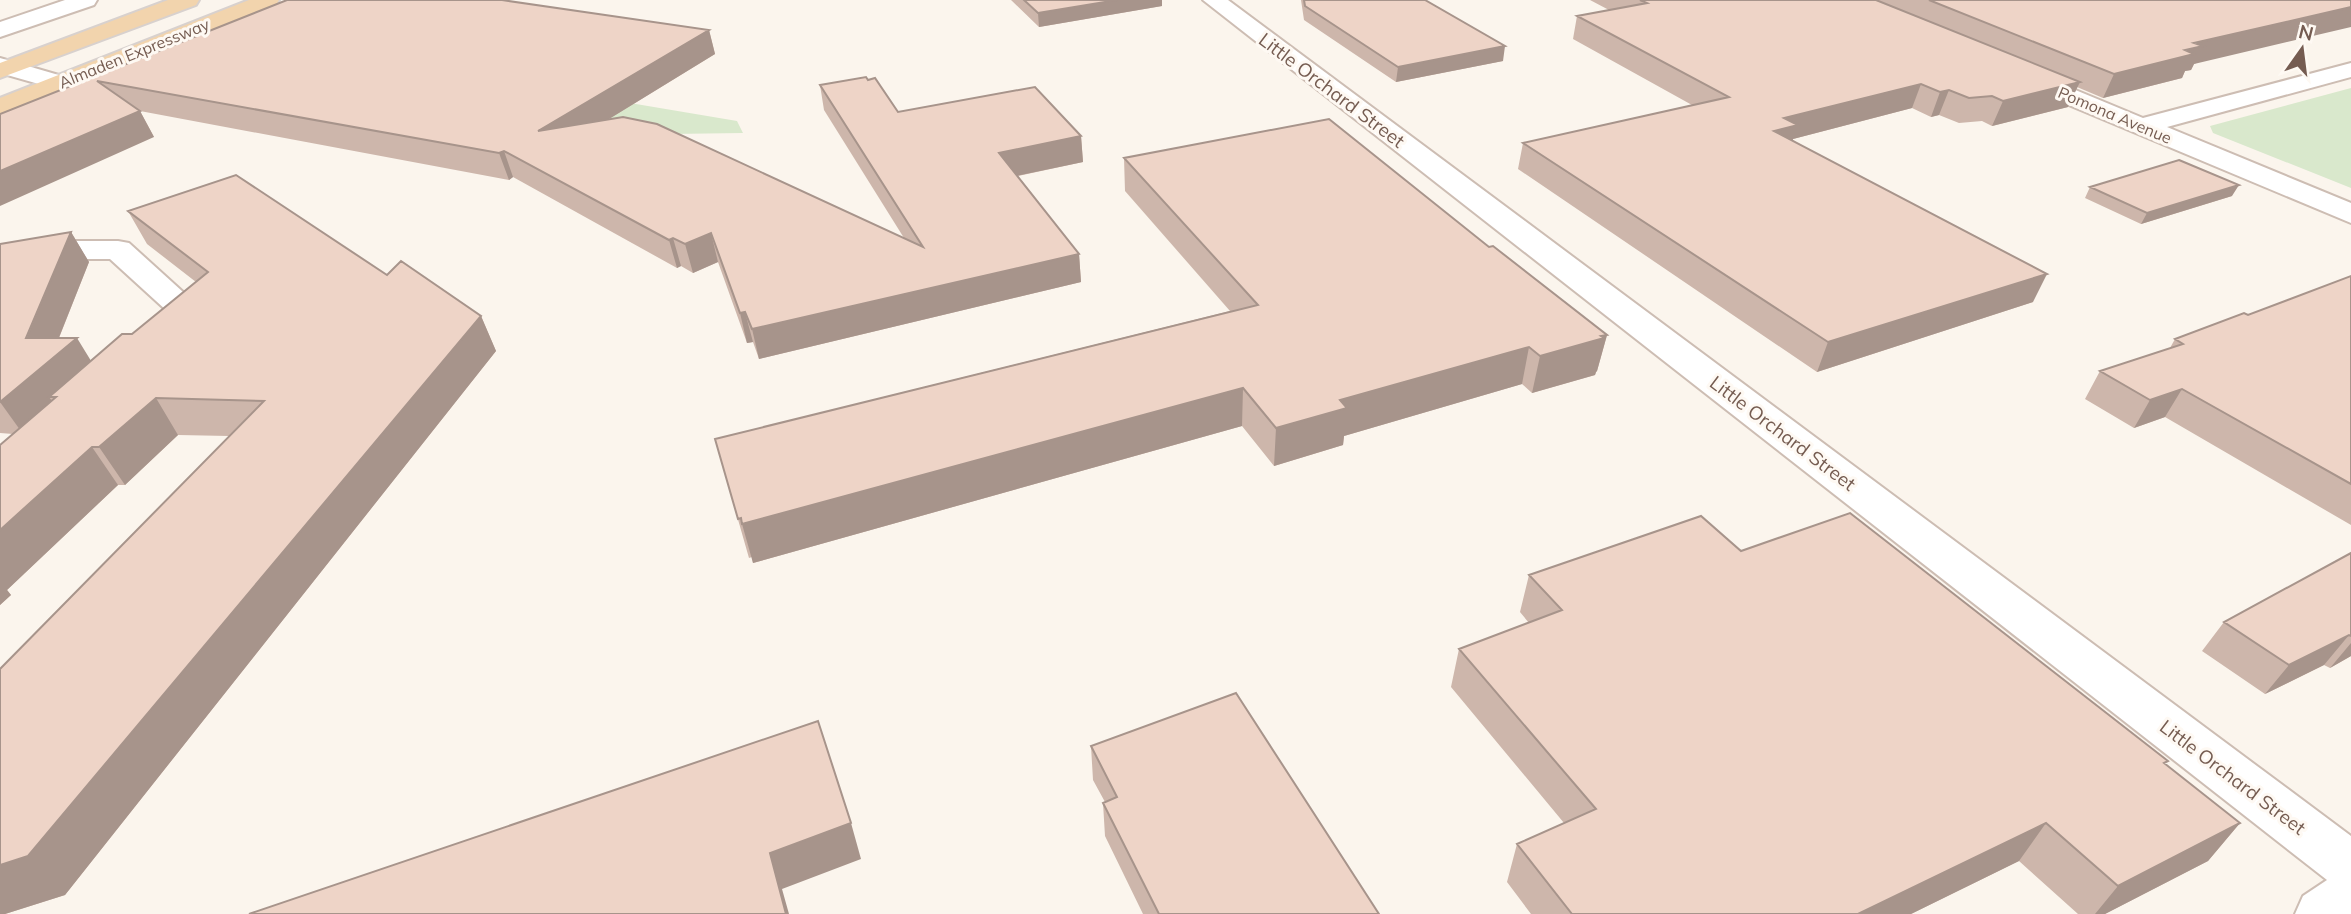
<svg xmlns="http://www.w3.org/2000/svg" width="2351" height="914" viewBox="0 0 2351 914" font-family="Mulish,sans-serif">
  <rect width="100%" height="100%" fill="#fbf5ed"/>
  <path fill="#d9e8cc" d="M 523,85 L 737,121 L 743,133 L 671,134 L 607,124 Z
    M 2351,88 L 2351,188 L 2213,133 L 2210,126 Z"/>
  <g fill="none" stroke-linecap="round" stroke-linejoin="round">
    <defs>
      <path id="minor" d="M 65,0 L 97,0 L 94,5 L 0,37 L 0,22 Z
        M 1203,0 L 1228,0 L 2351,836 L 2351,914 L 2295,914 L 2303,896 L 2327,880 Z
        M 0,58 L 69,78 L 72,83 L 69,88 L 60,90 L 0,73 Z
        M 2351,63 L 2351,77 L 2167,127 L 2351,203 L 2351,223 L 2014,82 L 2011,77 L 2014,72 L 2023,70 L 2032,72 L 2143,118 Z
        M 69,241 L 118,241 L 129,243 L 204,311 C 191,330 172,347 149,341 L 144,334 L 167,311 L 110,259 L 69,259 L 0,272 L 0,254 Z"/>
      <path id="major" d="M 168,0 L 199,0 L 196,5 L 0,78 L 0,63 Z
        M 249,0 L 279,0 L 276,5 L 0,115 L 0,98 Z"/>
    </defs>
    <use href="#minor" stroke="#cdbdb3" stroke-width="4"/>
    <use href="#major" stroke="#d8d1ce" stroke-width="4"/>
    <use href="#minor" fill="#fff" fill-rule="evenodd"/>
    <use href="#major" fill="#f2d4ad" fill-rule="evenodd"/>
  </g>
  <path fill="#cdb6ab" d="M 287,0 L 709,30 L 715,54 L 609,119 L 904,238 L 824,110 L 820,85 L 898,112 L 1081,136 L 1083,162 L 1018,176 L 1079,254 L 1081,282 L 759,359 L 753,342 L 747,343 L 718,262 L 693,273 L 681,266 L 677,268 L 513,177 L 509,180 L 140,111 L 154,137 L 0,114 Z
    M 1011,0 L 1162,0 L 1162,6 L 1039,27 Z
    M 1301,0 L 1425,0 L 1503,61 L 1396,82 L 1304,20 Z
    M 1590,0 L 2351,0 L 2194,64 L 2191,70 L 2185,71 L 2182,78 L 2103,98 L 2077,87 L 2068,107 L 1992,126 L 1982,121 L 1959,123 L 1939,115 L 1931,117 L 1912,108 L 1793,139 L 1793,140 L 2033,302 L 1817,372 L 1518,169 L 1523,143 L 1692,105 L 1573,39 L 1577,16 L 1609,10 Z
    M 1124,158 L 1607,335 L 1597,371 L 1596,372 L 1595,375 L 1532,393 L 1522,384 L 1344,436 L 1343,445 L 1274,466 L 1242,426 L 753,563 L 752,557 L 749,558 L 715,439 L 1230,311 L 1125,191 Z
    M 2090,187 L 2232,196 L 2141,224 L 2085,198 Z
    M 128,211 L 387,275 L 481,316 L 496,351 L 65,895 L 5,914 L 0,914 L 229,436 L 178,435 L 125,485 L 118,485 L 7,590 L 11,595 L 0,605 L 0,445 L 13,434 L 0,433 L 0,244 L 71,232 L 89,262 L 59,338 L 91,361 L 132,334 L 196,282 L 147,244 Z
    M 2351,276 L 2351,525 L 2165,417 L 2134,428 L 2085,399 L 2100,371 L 2170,348 L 2175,339 L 2248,315 Z
    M 1741,551 L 2165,764 L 2240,823 L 2208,861 L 2105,914 L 2078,914 L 2019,861 L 1911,914 L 1531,914 L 1507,882 L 1517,844 L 1564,823 L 1451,687 L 1459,649 L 1529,623 L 1520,612 L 1529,575 Z
    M 2351,553 L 2351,656 L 2330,668 L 2324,665 L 2265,694 L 2202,651 L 2224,622 Z
    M 1091,746 L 1379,914 L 1143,914 L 1105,836 L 1103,803 L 1105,802 L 1093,780 Z"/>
  <path fill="#a7948b" d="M 1117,0 L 1162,0 L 1162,6 L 1039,27 L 1038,13 Z
    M 2351,7 L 2351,27 L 2194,64 L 2191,70 L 2185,71 L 2182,78 L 2103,98 L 2114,74 L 2185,50 L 2194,43 Z
    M 709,30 L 715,54 L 547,157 L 538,131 Z
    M 1505,46 L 1503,61 L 1396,82 L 1398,67 Z
    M 2080,82 L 2068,107 L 1992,126 L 2003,101 Z
    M 1921,84 L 1912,108 L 1793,139 L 1789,151 L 1774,131 L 1784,118 Z
    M 1949,90 L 1939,115 L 1931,117 L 1940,92 Z
    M 140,111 L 154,137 L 0,206 L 0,171 Z
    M 1081,136 L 1083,162 L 1002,179 L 999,153 Z
    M 504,151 L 513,177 L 509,180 L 499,153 Z
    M 2239,185 L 2232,196 L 2141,224 L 2147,213 Z
    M 71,232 L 89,262 L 50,360 L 77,338 L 96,369 L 56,397 L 49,397 L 55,405 L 23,434 L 0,402 Z
    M 711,233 L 718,262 L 693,273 L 685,244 Z
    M 673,238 L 681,266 L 677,268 L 669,240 Z
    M 1079,254 L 1081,282 L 759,359 L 752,329 Z
    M 2047,274 L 2033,302 L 1817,372 L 1828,342 Z
    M 745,312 L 753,342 L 747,343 L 740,313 Z
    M 481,316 L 496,351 L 65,895 L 5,914 L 0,914 L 0,865 Z
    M 1607,335 L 1597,371 L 1596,372 L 1595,375 L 1532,393 L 1540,356 Z
    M 1529,347 L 1522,384 L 1344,436 L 1343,445 L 1274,466 L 1276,428 L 1340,400 Z
    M 1243,388 L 1242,426 L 753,563 L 742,524 Z
    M 2182,389 L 2165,417 L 2134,428 L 2150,400 Z
    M 156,398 L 178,435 L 125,485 L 99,447 Z
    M 92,447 L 118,485 L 7,590 L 11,595 L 0,605 L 0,530 Z
    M 2349,635 L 2324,665 L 2265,694 L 2289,665 Z
    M 2351,643 L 2351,656 L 2330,668 Z
    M 851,823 L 861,859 L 782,889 L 789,914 L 786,914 L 770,853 Z
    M 2046,823 L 2019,861 L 1911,914 L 1858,914 Z
    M 2240,823 L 2208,861 L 2105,914 L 2095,914 L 2118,886 Z"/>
  <path fill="#eed4c7" stroke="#a7948b" stroke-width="2" d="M 287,0 L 502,0 L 709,30 L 538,131 L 623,117 L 657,124 L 923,247 L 820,85 L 866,77 L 868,80 L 875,78 L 898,112 L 1035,87 L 1081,136 L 999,153 L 1079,254 L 752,329 L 745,312 L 740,313 L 711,233 L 685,244 L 673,238 L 669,240 L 504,151 L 499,153 L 97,81 L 140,111 L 0,171 L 0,114 Z
    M 1024,0 L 1117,0 L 1038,13 Z
    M 1304,0 L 1425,0 L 1505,46 L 1398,67 L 1305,6 Z
    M 1640,0 L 1876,0 L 2080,82 L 2003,101 L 1992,96 L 1969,98 L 1949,90 L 1940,92 L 1921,84 L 1784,118 L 1798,125 L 1774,131 L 2047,274 L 1828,342 L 1523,143 L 1729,97 L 1577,16 L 1647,3 Z
    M 1929,0 L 2351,0 L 2351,7 L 2194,43 L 2203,46 L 2185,50 L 2194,54 L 2114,74 Z
    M 1329,119 L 1489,247 L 1493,246 L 1607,335 L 1601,336 L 1604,338 L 1540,356 L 1529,347 L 1340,400 L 1347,408 L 1276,428 L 1243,388 L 742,524 L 741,518 L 738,519 L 715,439 L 1258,305 L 1124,158 Z
    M 2179,160 L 2239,185 L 2147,213 L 2090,187 Z
    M 236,175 L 387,275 L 401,261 L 481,316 L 28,856 L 0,865 L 0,669 L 264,401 L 156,398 L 99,447 L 92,447 L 0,530 L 0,445 L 56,397 L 49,397 L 122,334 L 132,334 L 208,272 L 128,211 Z
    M 71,232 L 26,338 L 77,338 L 0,402 L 0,244 Z
    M 2351,276 L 2351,484 L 2182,389 L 2150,400 L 2100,371 L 2183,344 L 2175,339 L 2244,313 L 2248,315 Z
    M 1850,513 L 2168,761 L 2164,763 L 2240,823 L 2118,886 L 2046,823 L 1858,914 L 1572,914 L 1517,844 L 1596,809 L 1459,649 L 1562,610 L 1529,575 L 1701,516 L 1741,551 Z
    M 2351,553 L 2351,636 L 2349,635 L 2289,665 L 2224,622 Z
    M 1236,693 L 1379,914 L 1159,914 L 1103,803 L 1117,797 L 1091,746 Z
    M 818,721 L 851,823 L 770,853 L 786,914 L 249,914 Z"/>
  <g text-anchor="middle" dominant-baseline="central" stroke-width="6" stroke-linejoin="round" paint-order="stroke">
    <g font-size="16" fill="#755c51" stroke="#fef9f3">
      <text transform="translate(134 53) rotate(-22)">Almaden Expressway</text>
      <text transform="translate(2115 115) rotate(23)">Pomona Avenue</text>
    </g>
    <g font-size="19" fill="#755c51" stroke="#fef9f3">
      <text transform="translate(1332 90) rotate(37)">Little Orchard Street</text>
      <text transform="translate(1783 433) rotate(37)">Little Orchard Street</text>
      <text transform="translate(2233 777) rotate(37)">Little Orchard Street</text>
    </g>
  </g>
  <g transform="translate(2302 49) rotate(14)" stroke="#fef9f3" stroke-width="5" paint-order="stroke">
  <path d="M0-5L12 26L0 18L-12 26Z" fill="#755c51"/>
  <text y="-10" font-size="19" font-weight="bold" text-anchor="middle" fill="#755c51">N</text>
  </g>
</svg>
